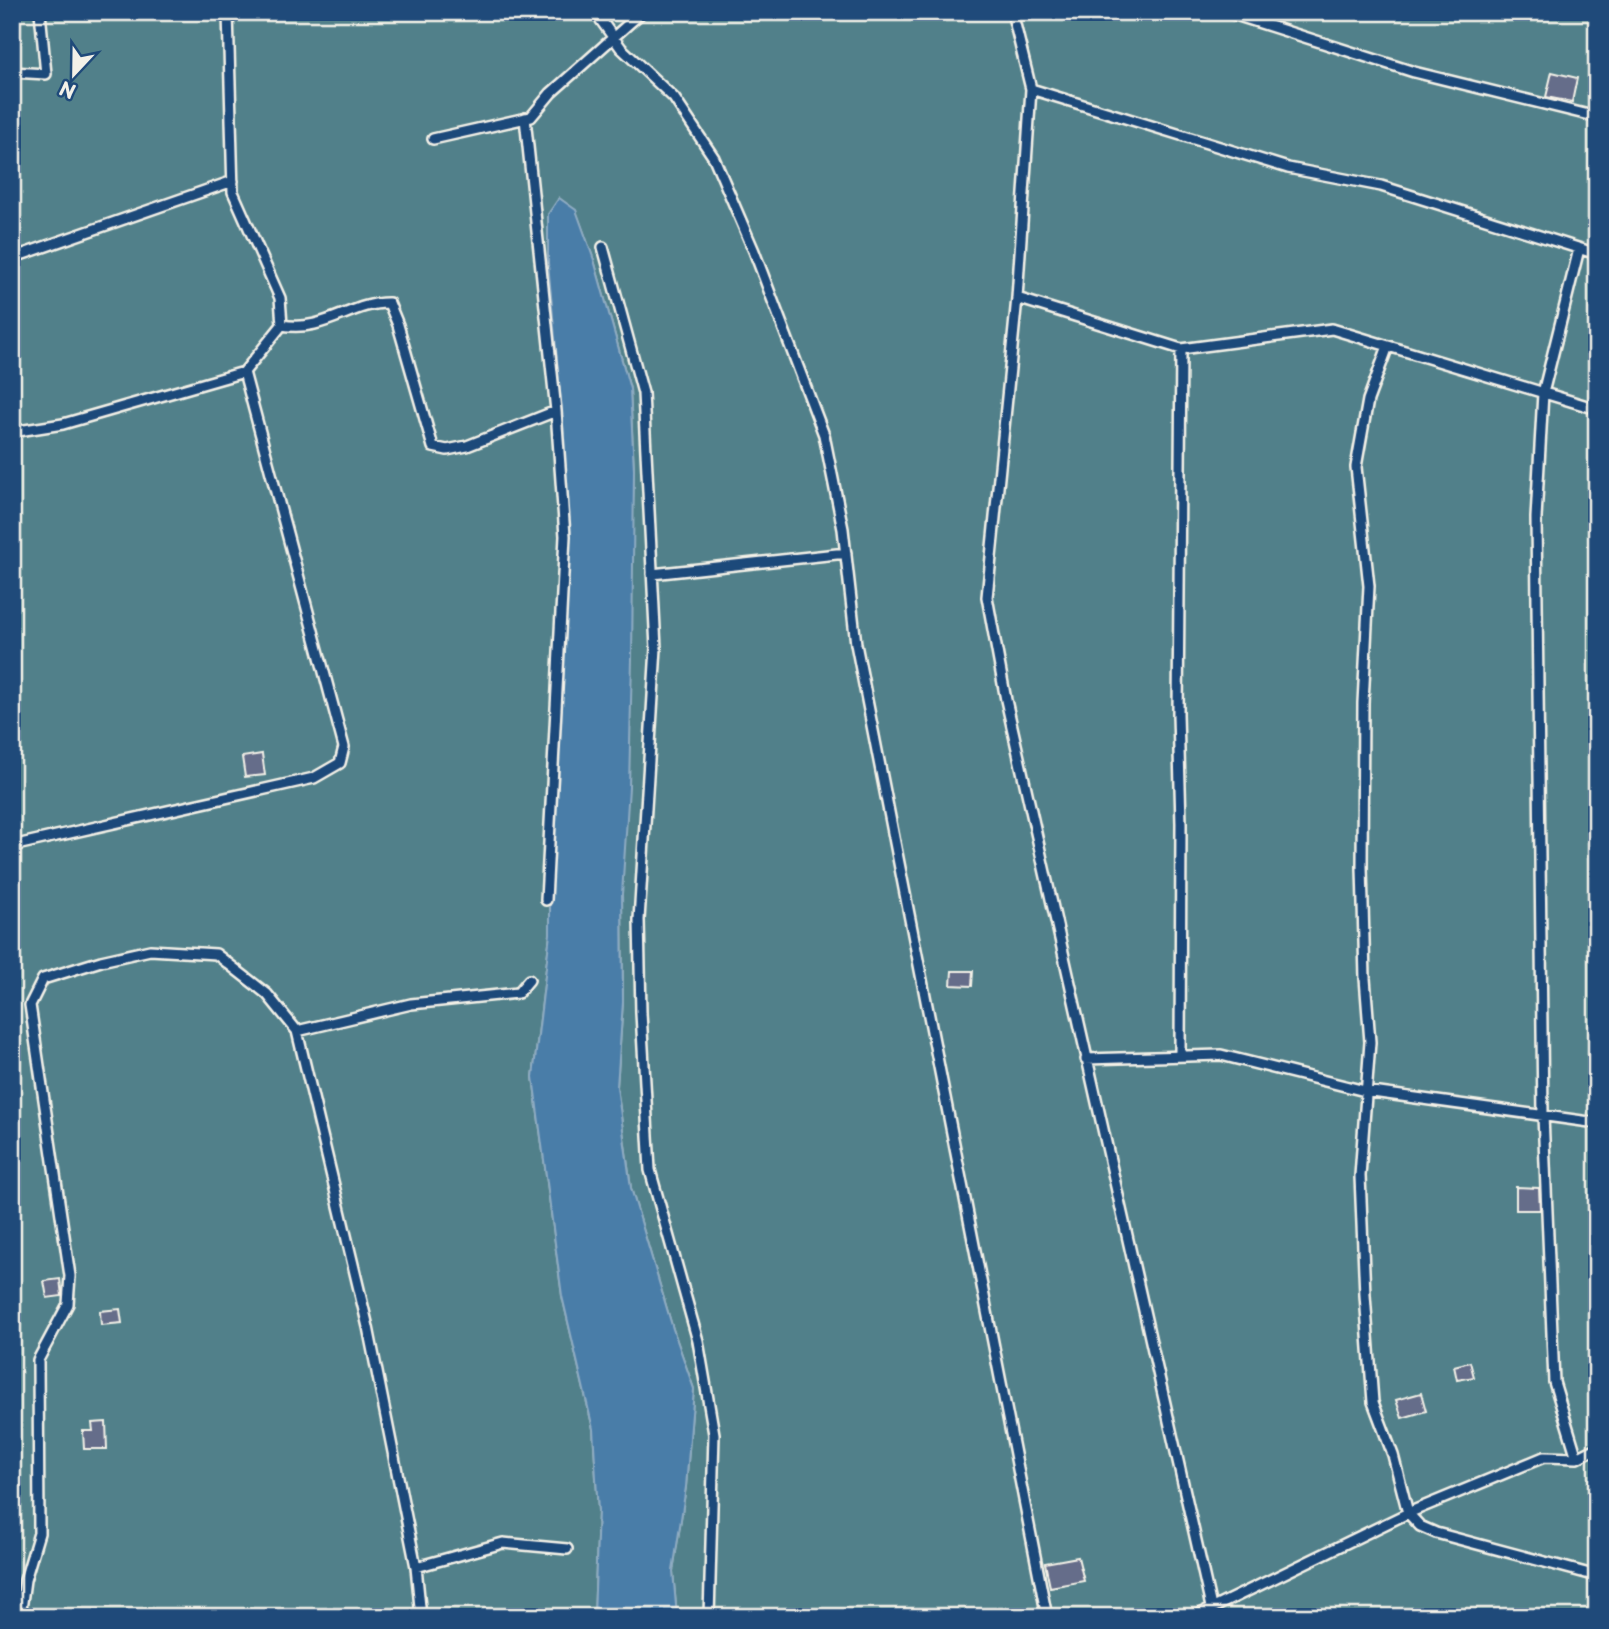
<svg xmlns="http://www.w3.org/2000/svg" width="1609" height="1629" viewBox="0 0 1609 1629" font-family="'Playpen Sans',sans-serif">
  <rect width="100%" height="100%" fill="#1f4a7a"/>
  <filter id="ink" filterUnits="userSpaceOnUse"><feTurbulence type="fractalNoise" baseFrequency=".0143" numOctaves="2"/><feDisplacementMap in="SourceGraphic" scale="14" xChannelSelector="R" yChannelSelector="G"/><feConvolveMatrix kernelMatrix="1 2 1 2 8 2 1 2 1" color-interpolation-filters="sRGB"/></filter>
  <g filter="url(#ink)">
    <path fill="#51808a" stroke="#a2b8b9" stroke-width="2" d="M 12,12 L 1597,12 L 1597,1617 L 677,1617 L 673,1571 L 686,1487 L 694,1389 L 673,1329 L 631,1188 L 617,1087 L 623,1002 L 622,894 L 634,470 L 630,389 L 594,260 L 576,211 L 559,198 L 566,571 L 558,786 L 550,846 L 550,934 L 533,1077 L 562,1296 L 593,1429 L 598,1511 L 594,1617 L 12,1617 Z"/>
    <path fill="#4a7da8" stroke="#8eabc2" stroke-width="2" d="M 559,198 L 576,210 L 594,260 L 630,389 L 634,470 L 632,659 L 629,787 L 622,894 L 623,1002 L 617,1087 L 631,1188 L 673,1329 L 694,1389 L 686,1487 L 673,1571 L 677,1617 L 594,1617 L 598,1511 L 593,1429 L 562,1296 L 533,1077 L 550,934 L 550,846 L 558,786 L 566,571 L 563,425 L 548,263 L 548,214 Z"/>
    <path fill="#656d8a" stroke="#f4f1e8" stroke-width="2" d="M 1552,72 L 1577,78 L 1572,102 L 1546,97 Z
      M 262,754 L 265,775 L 245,777 L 242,757 Z
      M 952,971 L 973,971 L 972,986 L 951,985 Z
      M 1516,1187 L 1539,1188 L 1540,1210 L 1516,1210 Z
      M 60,1279 L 62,1296 L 47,1298 L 44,1281 Z
      M 120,1309 L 122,1323 L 101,1325 L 100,1311 Z
      M 1470,1362 L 1474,1377 L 1457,1380 L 1454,1366 Z
      M 1421,1393 L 1426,1411 L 1402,1418 L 1396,1400 Z
      M 106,1422 L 107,1449 L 84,1449 L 83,1431 L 93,1431 L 92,1423 Z
      M 1078,1557 L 1084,1581 L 1050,1587 L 1045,1563 Z"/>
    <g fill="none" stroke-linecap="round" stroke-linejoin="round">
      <defs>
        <path id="service" d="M 595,12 L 621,48 L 674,98 L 714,158 L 754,251 L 824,435 L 843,529 L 856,644 L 1047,1617
          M 1012,12 L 1031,89 L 1288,168 L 1381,186 L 1597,254
          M 1226,12 L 1414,72 L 1597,117
          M 12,72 L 46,74 L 40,12
          M 1031,89 L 1017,298 L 987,597 L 1006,700 L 1211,1607
          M 525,118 L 556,411 L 565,536 L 546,900
          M 433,139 L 531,117 L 551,93 L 642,12
          M 603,247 L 643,393 L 656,648 L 639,920 L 641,1013 L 650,1170 L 698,1341 L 714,1434 L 709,1617
          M 12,258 L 233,181
          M 1017,298 L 1181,349 L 1332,329 L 1597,409
          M 282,325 C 324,333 352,302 389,303 L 398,325 L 433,447 L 447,450 L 467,446 L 556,411
          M 1388,346 L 1368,400 L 1356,467 L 1369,586 L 1363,703 L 1362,867 L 1365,978 L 1370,1042 L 1360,1176 L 1365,1295 L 1373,1402 L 1393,1455 L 1408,1513 L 1420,1526 L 1436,1533 L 1597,1576
          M 12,432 L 63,424 L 244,372
          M 652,574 L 846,553
          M 12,846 L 314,778 L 340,763 L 344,747 L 244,372 L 282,325 L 280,298 L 233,192 L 228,12
          M 297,1031 L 411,1004 L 518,993 L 529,980
          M 1180,1056 L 1181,823 L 1178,714 L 1181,349
          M 1086,1059 L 1221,1055 L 1365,1091 L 1597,1123
          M 1577,1458 L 1554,1382 L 1543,1115 L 1536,518 L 1543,393 L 1579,249
          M 416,1567 L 503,1543 L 567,1549
          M 20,1617 L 25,1580 L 39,1533 L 38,1360 L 68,1304 L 70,1276 L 30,1005 L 43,979 L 101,961 L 150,950 L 216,954 L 267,994 L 297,1031 L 368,1327 L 416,1567 L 421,1617
          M 1194,1617 L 1408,1513 L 1544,1457 L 1577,1458 L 1597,1448"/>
      </defs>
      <use href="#service" stroke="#f4f1e8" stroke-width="14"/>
      <use href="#service" stroke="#1f4a7a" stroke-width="9"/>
    </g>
  </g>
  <rect width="1609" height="1629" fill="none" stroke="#1f4a7a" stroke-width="42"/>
  <rect x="21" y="21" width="1567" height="1587" fill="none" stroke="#f4f1e8" stroke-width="2.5" filter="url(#ink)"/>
  <g transform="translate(74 74) rotate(202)" stroke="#1f4a7a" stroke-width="5" paint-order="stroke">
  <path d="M0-5L12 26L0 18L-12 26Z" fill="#f4f1e8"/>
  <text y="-10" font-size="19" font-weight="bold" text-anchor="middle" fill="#f4f1e8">N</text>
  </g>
</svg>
